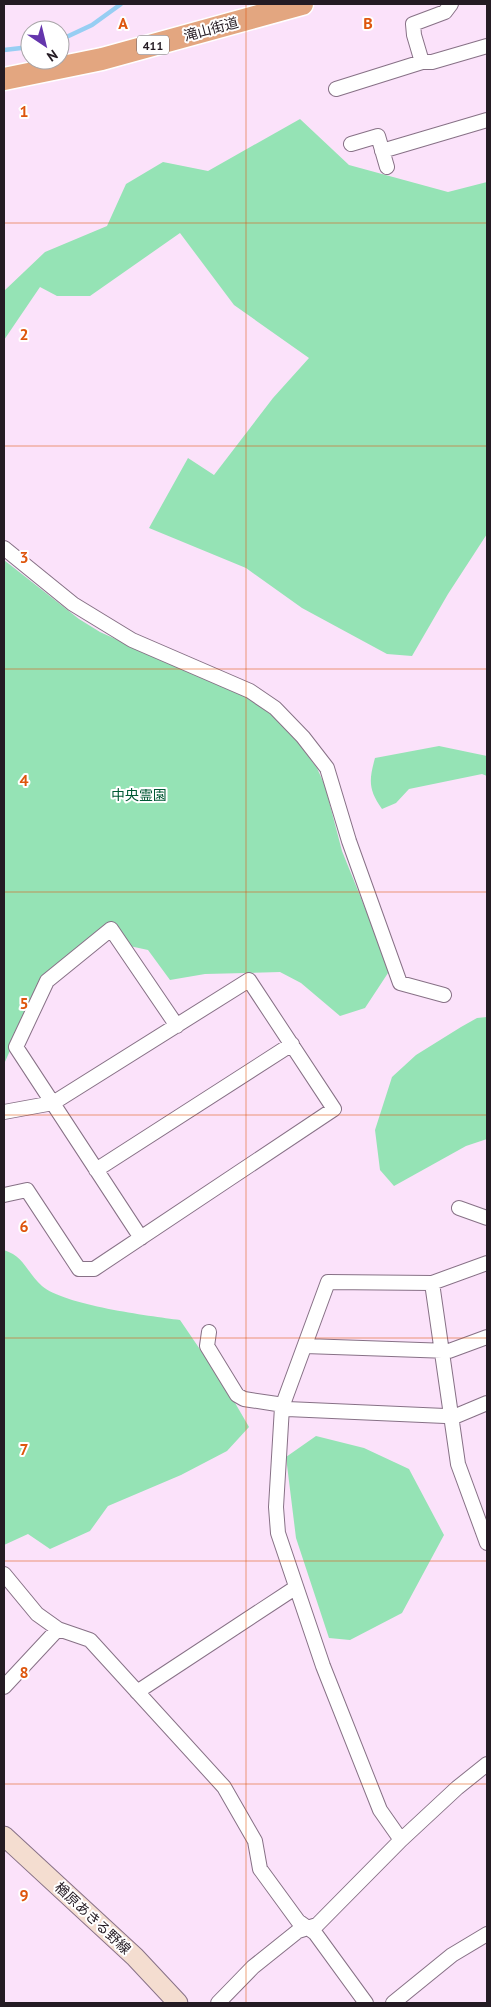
<svg xmlns="http://www.w3.org/2000/svg" width="491" height="2007" viewBox="0 0 491 2007" font-family="'PT Sans','Noto Sans JP',sans-serif">
  <rect width="100%" height="100%" fill="#fbe2fa"/>
  <path fill="#95e3b5" d="M 300,119 L 349,165 L 448,192 L 487,182 L 487,534 L 448,594 L 412,656 L 387,654 L 302,608 L 246,568 L 149,528 L 188,458 L 214,475 L 273,398 L 309,358 L 234,305 L 180,233 L 90,296 L 57,296 L 40,287 L 4,340 L 4,291 L 45,252 L 107,226 L 126,184 L 163,162 L 208,171 Z
    M 4,560 L 79,619 L 100,632 L 191,673 L 245,695 L 272,715 L 294,737 L 317,768 L 325,786 L 342,851 L 390,970 L 365,1008 L 340,1016 L 301,983 L 280,972 L 205,974 L 170,980 L 148,950 L 125,945 L 113,925 L 43,977 L 4,1064 Z
    M 439,746 L 487,756 L 487,776 L 482,774 L 409,789 L 396,803 L 382,809 C 368,789 369,780 375,758 Z
    M 487,1017 L 487,1139 L 466,1146 L 394,1186 L 380,1170 L 375,1130 L 392,1077 L 416,1055 L 461,1027 L 477,1018 Z
    M 4,1250 C 25,1257 27,1273 42,1286 C 64,1305 149,1316 180,1320 L 227,1389 L 249,1427 L 227,1451 L 181,1475 L 108,1506 L 90,1531 L 50,1549 L 28,1534 L 4,1545 Z
    M 316,1436 L 364,1448 L 409,1469 L 444,1535 L 402,1613 L 350,1640 L 329,1638 L 296,1538 L 286,1457 Z"/>
  <g fill="none" stroke-linecap="round" stroke-linejoin="round">
    <path stroke="#97cef3" stroke-width="4.5" d="M 60,40 L 92,25 L 121,4
      M 4,50 L 30,47"/>
    <defs>
      <path id="minor" d="M 422,62 L 414,35 L 413,24 L 445,12 L 451,4
        M 336,89 L 422,62 L 432,62 L 487,46
        M 351,144 L 378,136 L 387,167
        M 382,151 L 487,120
        M 4,548 L 73,604 L 132,640 L 250,691 L 275,708 L 303,737 L 327,768 L 349,841 L 400,983 L 444,995
        M 4,1112 L 53,1103 L 249,980 L 334,1109 L 94,1269 L 79,1269 L 27,1190 L 4,1195
        M 96,1170 L 292,1044
        M 459,1208 L 487,1218
        M 141,1238 L 16,1047 L 47,981 L 111,929 L 177,1026
        M 432,1283 L 487,1263
        M 209,1332 L 207,1346 L 237,1395 L 244,1399 L 277,1404 L 287,1409 L 445,1416 L 456,1416 L 487,1403
        M 305,1346 L 449,1351 L 487,1337
        M 4,1574 L 37,1614 L 58,1629 L 90,1640 L 224,1787 L 255,1841 L 260,1869 L 298,1921 L 315,1933 L 366,2003
        M 4,1687 L 58,1629
        M 137,1692 L 295,1588
        M 401,1840 L 380,1810 L 323,1666 L 278,1533 L 276,1507 L 282,1407 L 328,1282 L 432,1283 L 458,1464 L 487,1543
        M 218,2003 L 253,1967 L 298,1931 L 317,1925 L 401,1840 L 457,1788 L 487,1764
        M 393,2003 L 452,1955 L 487,1934"/>
      <path id="secondary" d="M 4,1836 L 135,1957 L 178,2003"/>
      <path id="trunk" d="M 4,79 L 102,59 L 302,4"/>
    </defs>
    <use href="#minor" stroke="#877186" stroke-width="16"/>
    <use href="#secondary" stroke="#877186" stroke-width="21"/>
    <use href="#trunk" stroke="#fff" stroke-width="25"/>
    <use href="#minor" stroke="#fff" stroke-width="14"/>
    <use href="#secondary" stroke="#f4ddd0" stroke-width="19"/>
    <use href="#trunk" stroke="#e3a680" stroke-width="22"/>
  </g>
  <path fill="none" stroke="#de560d" stroke-width="1" stroke-opacity="0.55" d="M 246,4 L 246,2003M 4,223 L 487,223M 4,446 L 487,446M 4,669 L 487,669M 4,892 L 487,892M 4,1115 L 487,1115M 4,1338 L 487,1338M 4,1561 L 487,1561M 4,1784 L 487,1784"/>
  <g text-anchor="middle" dominant-baseline="central" stroke-width="4" stroke-linejoin="round" paint-order="stroke">
    <rect fill="#fff" stroke="#665f65" stroke-width="1" x="137" y="35.5" width="32" height="19" rx="4"/>
    <g font-size="12" font-weight="bold" fill="#241b23">
      <text x="153" y="45">411</text>
    </g>
    <g font-size="14" fill="#241b23" stroke="#fff">
      <text transform="translate(211 29) rotate(-15)">滝山街道</text>
      <text transform="translate(93 1918) rotate(43)">楢原あきる野線</text>
    </g>
    <g font-size="14" fill="#005834" stroke="#fff">
      <text x="139" y="795">中央霊園</text>
    </g>
  </g>
  <g font-size="16" text-anchor="middle" font-weight="bold" fill="#de560d" stroke="#fff" stroke-width="4" stroke-linejoin="round" paint-order="stroke">
    <text x="123" y="29">A</text>
    <text x="368" y="29">B</text>
    <text x="24" y="117">1</text>
    <text x="24" y="340">2</text>
    <text x="24" y="563">3</text>
    <text x="24" y="786">4</text>
    <text x="24" y="1009">5</text>
    <text x="24" y="1232">6</text>
    <text x="24" y="1455">7</text>
    <text x="24" y="1678">8</text>
    <text x="24" y="1901">9</text>
  </g>
  <rect width="491" height="2007" fill="none" stroke="#241b23" stroke-width="10"/>
  <g transform="translate(45 45) rotate(145)"><circle r="24" fill="#ffffff" stroke="#a7a4a7"/>
  <path d="M0-4L9 19L0 12L-9 19Z" fill="#6435ac"/>
  <text y="-8" font-size="14" font-weight="bold" text-anchor="middle" fill="#241b23">N</text>
  </g>
</svg>
